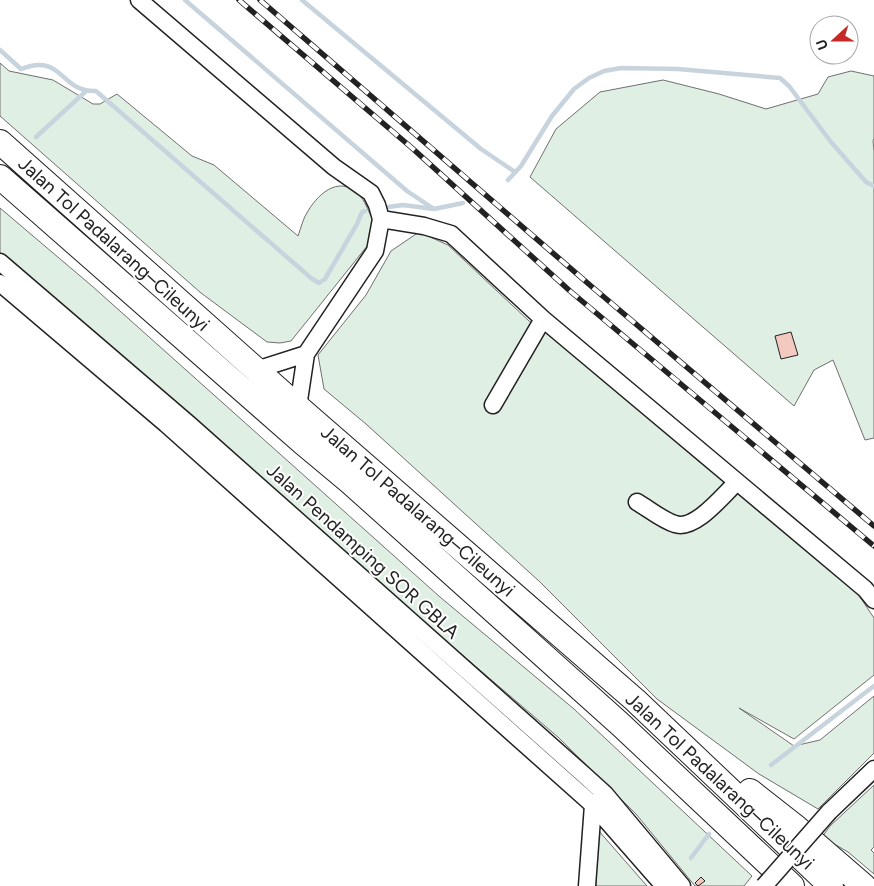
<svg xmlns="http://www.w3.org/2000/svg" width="874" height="886" viewBox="0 0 874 886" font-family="Figtree,sans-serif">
  <rect width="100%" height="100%" fill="#fff"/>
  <path fill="#e0efe3" stroke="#6f6f6f" d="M 0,63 L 9,71 L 53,80 L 93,104 L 100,104 L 117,94 L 192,156 L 214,165 L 298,236 C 301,228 303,218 308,211 C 320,191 342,174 361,197 C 366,203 369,214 374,221 L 368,245 L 291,341 L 280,343 L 267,342 L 201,293 L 0,116 Z
    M 851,71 L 874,76 L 874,138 L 873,141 L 874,151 L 874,438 L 865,440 L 833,360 L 814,370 L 794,406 L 530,177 L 556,129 L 600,92 L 663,80 L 719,94 L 766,109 L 818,94 L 828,77 Z
    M 0,208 L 92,286 L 440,597 L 574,709 L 752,876 L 744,886 L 695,886 L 636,814 L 559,738 L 0,258 Z
    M 419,232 L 448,245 L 529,321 L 592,366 L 817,555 L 860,597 L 874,618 L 874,675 L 794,739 L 739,708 L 794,746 L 820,740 L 874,696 L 874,753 L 818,809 L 759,774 L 657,699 L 540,582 L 366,424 L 324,389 L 318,355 L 366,295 L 391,251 Z
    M 874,785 L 874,847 L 871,850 L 874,853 L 874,874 L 848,852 L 822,837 L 830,826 Z
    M 598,830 L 647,886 L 596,886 Z"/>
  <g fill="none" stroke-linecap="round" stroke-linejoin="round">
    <path stroke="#c7d3dd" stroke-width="4.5" d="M 185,0 L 407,191 L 434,209
      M 302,0 L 481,149 L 515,172
      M 0,50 L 21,69 C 63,52 60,93 96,91 L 311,278 L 319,283 L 325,279 L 357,224 L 362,212 L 365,211
      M 36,137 L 85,92
      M 508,180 L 521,166 L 552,116 L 574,89 L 589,78 L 604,71 L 621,68 L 678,69 L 780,78 L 789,86 L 831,142 L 866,182 L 874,186
      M 388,207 L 403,205 L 434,209 L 463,203
      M 771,765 L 874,686
      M 691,858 L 709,834"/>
  </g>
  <path fill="#f3c9c0" stroke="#222" d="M 791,332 L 798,355 L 781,359 L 775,336 Z
    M 701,877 L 705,881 L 698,886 L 695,883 Z"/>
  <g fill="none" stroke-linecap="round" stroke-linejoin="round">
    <defs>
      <path id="minor" d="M 139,0 L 334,167 L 371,193 L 377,205 L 381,219 L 375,251 L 306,354 L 298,407
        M 381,219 L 424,226 L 451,234 L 543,319 L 865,589 L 874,600
        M 0,262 L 190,425 L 583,774 L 605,794 L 682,886
        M 0,283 L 166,424 L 593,805 L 664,886
        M 256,370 L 306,354
        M 493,405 L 543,319
        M 637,502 C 649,509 662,520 675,524 C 695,531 723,495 737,482
        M 829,812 L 874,769
        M 587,886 L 593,805 L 598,801"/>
      <path id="highway" d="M 0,142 L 298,407 L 635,700 L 831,886
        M 0,177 L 302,442 L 350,482 L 621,725 L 792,886
        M 750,791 L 797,828 L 864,886"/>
    </defs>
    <use href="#minor" stroke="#222" stroke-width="19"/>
    <use href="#highway" stroke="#222" stroke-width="26"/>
    <use href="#minor" stroke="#fff" stroke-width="16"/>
    <use href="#highway" stroke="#fff" stroke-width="24"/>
    <defs>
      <path id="rail" d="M 239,0 L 412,148 L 570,291 L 874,546
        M 260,0 L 591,286 L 874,526"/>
    </defs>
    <use href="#rail" stroke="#222" stroke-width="5.5"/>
    <use href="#rail" stroke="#fff" stroke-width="4" stroke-dasharray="11" stroke-linecap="butt"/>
    <defs>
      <path id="minor-bridge" d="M 764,886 L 829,812"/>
    </defs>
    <use href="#minor-bridge" stroke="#222" stroke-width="19" stroke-linecap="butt"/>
    <use href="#minor-bridge" stroke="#fff" stroke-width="16"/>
  </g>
  <g text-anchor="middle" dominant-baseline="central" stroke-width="4" stroke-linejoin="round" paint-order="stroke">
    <g font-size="19" fill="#222" stroke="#fff">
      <text transform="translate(114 244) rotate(42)">Jalan Tol Padalarang–Cileunyi</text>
      <text transform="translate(418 511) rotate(41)">Jalan Tol Padalarang–Cileunyi</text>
      <text transform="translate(363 551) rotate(42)">Jalan Pendamping SOR GBLA</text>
      <text transform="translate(720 781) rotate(43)">Jalan Tol Padalarang–Cileunyi</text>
    </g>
  </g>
  <g transform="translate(834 40) rotate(249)"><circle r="24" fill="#ffffff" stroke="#a7a7a7"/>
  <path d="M0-4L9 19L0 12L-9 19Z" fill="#c62828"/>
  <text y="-8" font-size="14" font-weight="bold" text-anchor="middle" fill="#222222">U</text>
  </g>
</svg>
